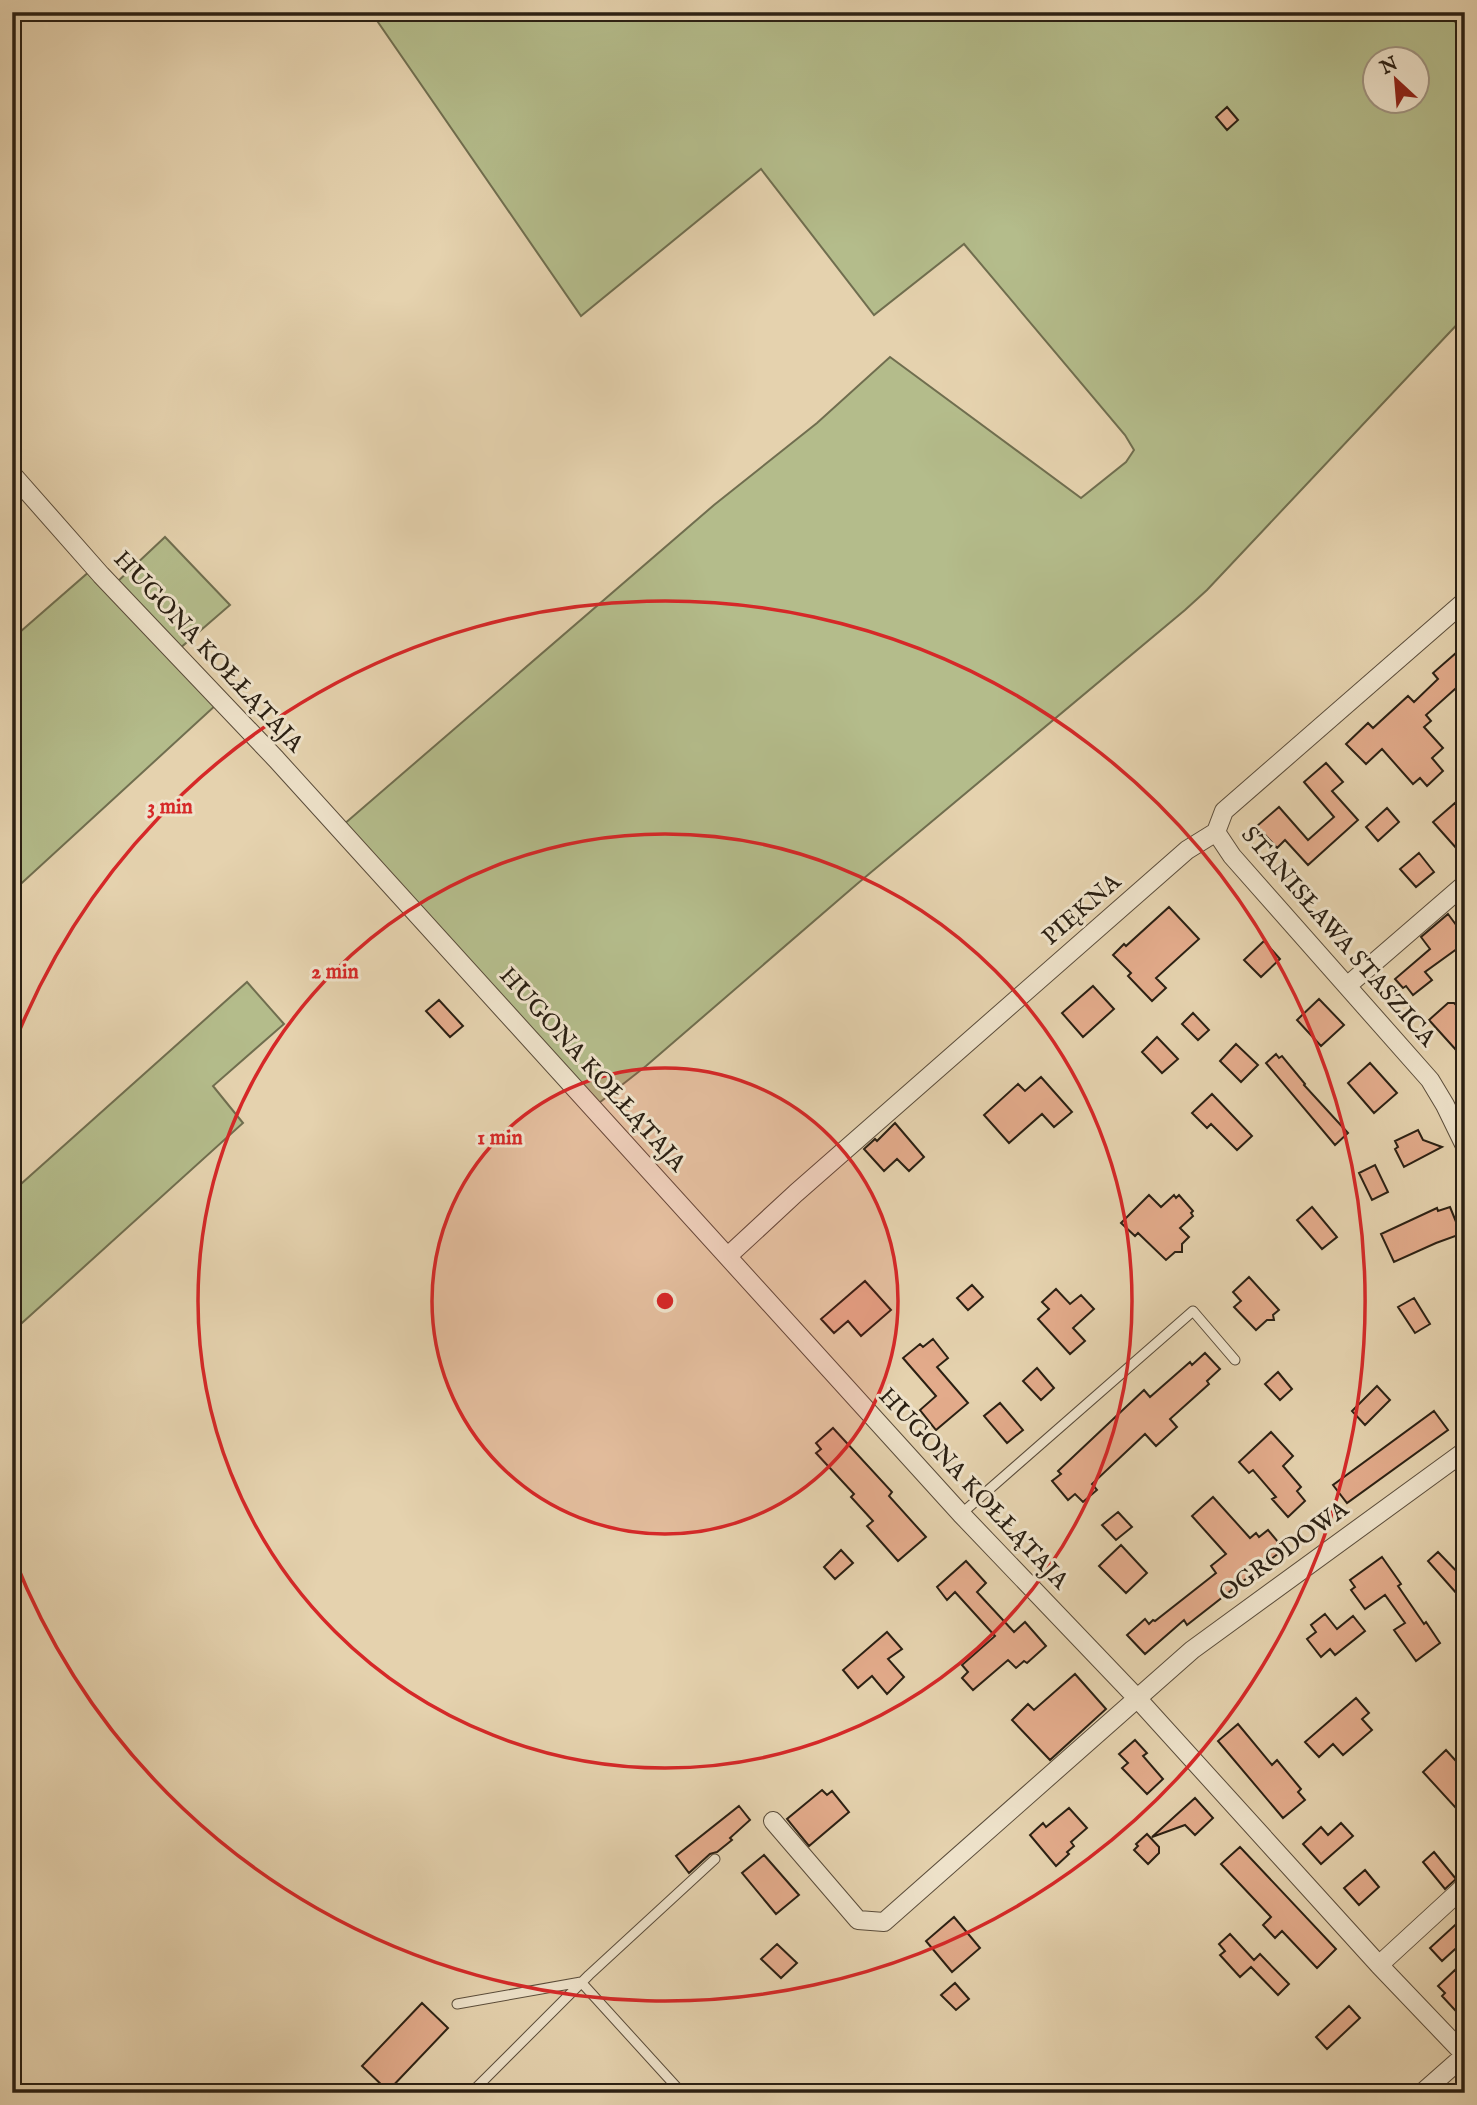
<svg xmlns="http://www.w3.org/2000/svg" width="1477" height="2105" viewBox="0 0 1477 2105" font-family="'IM FELL English',serif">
  <rect width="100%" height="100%" fill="#e5d2ae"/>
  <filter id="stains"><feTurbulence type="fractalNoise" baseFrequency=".00286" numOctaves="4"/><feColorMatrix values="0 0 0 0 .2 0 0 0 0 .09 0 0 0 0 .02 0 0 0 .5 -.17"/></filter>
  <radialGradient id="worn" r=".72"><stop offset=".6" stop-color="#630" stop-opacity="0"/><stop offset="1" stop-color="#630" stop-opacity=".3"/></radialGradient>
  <path fill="#b4bc8b" stroke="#706e4f" stroke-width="2" fill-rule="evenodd" d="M 371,12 L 1447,12 L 1465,34 L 1465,316 L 1207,590 L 1185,610 L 857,884 L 646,1066 L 599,1103 L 343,825 L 714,505 L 817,423 L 890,357 L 1081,498 L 1126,462 L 1134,450 L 1125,435 L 964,244 L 874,315 L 761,169 L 581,316 ZM 1376,60 L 1418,60 L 1418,102 L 1376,102 Z
    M 165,537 L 230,605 L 179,649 L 116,583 Z
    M 90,571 L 217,704 L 12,892 L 12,639 Z
    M 247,982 L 284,1024 L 213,1086 L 243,1123 L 12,1332 L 12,1192 Z"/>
  <path fill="#e3ab8b" stroke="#2b2013" stroke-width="2" d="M 1227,107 L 1238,120 L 1227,130 L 1216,117 Z
    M 1456,653 L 1465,663 L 1465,680 L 1426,715 L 1431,721 L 1424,727 L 1443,748 L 1432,758 L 1443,771 L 1427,786 L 1420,778 L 1413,784 L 1382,749 L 1366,764 L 1346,744 L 1368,723 L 1373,728 L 1408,696 L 1414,702 L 1438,679 L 1433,673 Z
    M 1326,763 L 1343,782 L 1332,791 L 1358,820 L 1308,865 L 1285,840 L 1277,848 L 1257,826 L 1279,807 L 1308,840 L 1334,817 L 1304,782 Z
    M 1455,803 L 1465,814 L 1465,858 L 1433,822 Z
    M 1387,808 L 1399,822 L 1378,841 L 1366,827 Z
    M 1419,853 L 1434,872 L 1416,887 L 1400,869 Z
    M 1169,907 L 1199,939 L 1156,978 L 1166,988 L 1152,1001 L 1128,976 L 1131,973 L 1113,955 L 1124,944 L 1126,946 Z
    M 1448,914 L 1465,937 L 1465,943 L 1425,972 L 1432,980 L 1413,995 L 1406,986 L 1403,988 L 1395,979 L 1430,949 L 1421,937 Z
    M 1264,941 L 1280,959 L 1261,977 L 1244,960 Z
    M 1093,986 L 1114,1009 L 1083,1037 L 1062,1013 Z
    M 1319,999 L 1344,1025 L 1321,1046 L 1297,1020 Z
    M 439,1000 L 463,1026 L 450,1037 L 426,1011 Z
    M 1448,1003 L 1454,1003 L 1465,1014 L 1465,1044 L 1457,1051 L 1429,1020 Z
    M 1193,1013 L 1209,1030 L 1198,1040 L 1182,1024 Z
    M 1157,1037 L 1178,1059 L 1162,1073 L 1142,1052 Z
    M 1236,1044 L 1258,1065 L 1241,1082 L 1220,1061 Z
    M 1276,1054 L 1279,1058 L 1282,1056 L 1305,1084 L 1304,1085 L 1348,1133 L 1335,1145 L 1266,1063 Z
    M 1370,1063 L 1397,1093 L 1374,1113 L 1348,1083 Z
    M 1041,1077 L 1072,1112 L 1054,1127 L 1042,1114 L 1009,1143 L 984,1115 L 1018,1084 L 1025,1091 Z
    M 1212,1094 L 1252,1136 L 1237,1150 L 1211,1124 L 1207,1128 L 1192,1113 Z
    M 895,1123 L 924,1157 L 909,1171 L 897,1159 L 884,1171 L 864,1149 L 875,1139 L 877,1141 Z
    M 1418,1130 L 1423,1140 L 1442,1147 L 1404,1167 L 1395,1149 L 1398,1147 L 1395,1141 Z
    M 1375,1165 L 1388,1192 L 1372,1200 L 1359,1173 Z
    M 1149,1195 L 1161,1207 L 1174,1195 L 1176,1198 L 1179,1195 L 1193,1211 L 1191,1213 L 1193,1216 L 1180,1228 L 1189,1237 L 1182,1244 L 1182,1252 L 1175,1252 L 1166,1260 L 1138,1233 L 1135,1236 L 1121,1223 Z
    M 1312,1207 L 1337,1237 L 1322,1249 L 1297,1220 Z
    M 1450,1207 L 1461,1234 L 1436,1243 L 1394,1262 L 1381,1234 L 1437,1208 L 1438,1211 Z
    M 1249,1277 L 1279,1310 L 1273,1315 L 1274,1320 L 1267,1320 L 1256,1330 L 1234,1307 L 1241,1301 L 1233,1292 Z
    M 865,1281 L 891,1310 L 861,1336 L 848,1321 L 834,1333 L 821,1319 Z
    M 972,1285 L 983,1297 L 968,1310 L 957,1298 Z
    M 1056,1289 L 1070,1304 L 1081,1295 L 1094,1309 L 1073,1328 L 1085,1341 L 1070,1354 L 1038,1319 L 1049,1309 L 1042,1302 Z
    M 1414,1298 L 1430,1324 L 1415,1333 L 1398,1307 Z
    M 933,1339 L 948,1358 L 937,1367 L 968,1403 L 936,1430 L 920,1410 L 936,1396 L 903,1358 L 920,1344 L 923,1347 Z
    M 1205,1353 L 1220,1369 L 1207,1381 L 1209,1384 L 1170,1419 L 1177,1427 L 1156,1446 L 1145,1434 L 1092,1484 L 1097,1490 L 1083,1502 L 1075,1494 L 1068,1500 L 1052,1481 L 1061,1474 L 1058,1471 L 1144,1390 L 1150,1397 L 1190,1362 L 1192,1365 Z
    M 1037,1368 L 1054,1388 L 1041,1400 L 1023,1381 Z
    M 1278,1372 L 1292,1389 L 1280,1400 L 1265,1384 Z
    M 1377,1386 L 1390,1400 L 1365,1425 L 1352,1411 Z
    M 1000,1403 L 1023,1430 L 1007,1443 L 984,1416 Z
    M 1434,1411 L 1448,1430 L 1347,1503 L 1333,1485 Z
    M 833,1428 L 892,1492 L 889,1496 L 926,1537 L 898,1561 L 867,1526 L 873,1521 L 851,1497 L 854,1494 L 816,1453 L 821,1449 L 816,1443 Z
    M 1271,1432 L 1293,1456 L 1283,1466 L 1301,1487 L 1297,1491 L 1305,1501 L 1288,1517 L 1272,1499 L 1276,1497 L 1253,1470 L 1249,1473 L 1239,1462 Z
    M 1213,1497 L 1250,1538 L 1256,1533 L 1259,1537 L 1268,1530 L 1284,1549 L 1187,1625 L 1184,1620 L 1145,1654 L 1127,1635 L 1145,1619 L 1149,1624 L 1153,1620 L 1155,1621 L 1211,1577 L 1216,1573 L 1211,1566 L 1226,1554 L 1192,1516 Z
    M 1118,1512 L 1132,1527 L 1116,1540 L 1102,1525 Z
    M 1121,1545 L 1147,1573 L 1126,1593 L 1099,1566 Z
    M 841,1550 L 853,1563 L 835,1579 L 824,1567 Z
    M 1438,1552 L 1465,1580 L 1465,1603 L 1428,1561 Z
    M 1382,1557 L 1401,1584 L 1398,1586 L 1424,1624 L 1426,1622 L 1440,1643 L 1416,1661 L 1394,1630 L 1405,1623 L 1385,1595 L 1365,1609 L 1351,1590 L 1355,1587 L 1350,1580 Z
    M 966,1561 L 986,1583 L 977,1592 L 1014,1632 L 1025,1622 L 1046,1646 L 1027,1663 L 1024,1661 L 1016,1668 L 1008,1660 L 973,1690 L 962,1678 L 968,1672 L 962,1665 L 995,1636 L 955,1592 L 947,1600 L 937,1587 Z
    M 1325,1614 L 1337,1629 L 1353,1616 L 1365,1631 L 1335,1655 L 1330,1649 L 1321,1657 L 1307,1639 L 1316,1632 L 1311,1625 Z
    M 887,1632 L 902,1649 L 888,1659 L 904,1677 L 887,1694 L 872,1676 L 858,1688 L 843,1670 Z
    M 1075,1674 L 1106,1709 L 1050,1760 L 1012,1720 L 1028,1704 L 1034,1710 Z
    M 1356,1698 L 1369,1713 L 1362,1719 L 1372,1730 L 1343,1755 L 1333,1744 L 1319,1757 L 1305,1742 Z
    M 1238,1724 L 1272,1765 L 1277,1760 L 1301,1789 L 1298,1792 L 1305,1800 L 1283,1818 L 1218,1741 Z
    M 1135,1740 L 1147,1753 L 1143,1756 L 1163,1779 L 1147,1794 L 1122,1768 L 1128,1763 L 1119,1754 Z
    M 1446,1750 L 1465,1771 L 1465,1818 L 1423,1772 Z
    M 822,1790 L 827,1795 L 832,1791 L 849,1812 L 809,1846 L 787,1819 Z
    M 1195,1798 L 1213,1818 L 1195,1835 L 1185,1825 L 1152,1837 Z
    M 739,1806 L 750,1820 L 730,1838 L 732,1840 L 717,1852 L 710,1854 L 689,1873 L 676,1856 Z
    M 1069,1808 L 1087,1828 L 1071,1842 L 1074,1846 L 1067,1852 L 1069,1854 L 1056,1866 L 1030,1835 L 1043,1823 L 1046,1827 Z
    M 1341,1823 L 1353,1836 L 1321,1864 L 1303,1844 L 1321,1827 L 1328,1835 Z
    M 1147,1834 L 1159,1847 L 1159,1853 L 1148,1864 L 1134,1850 L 1138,1846 L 1136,1844 Z
    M 1240,1847 L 1336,1949 L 1317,1968 L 1282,1931 L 1275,1938 L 1263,1925 L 1271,1917 L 1221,1864 Z
    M 1434,1852 L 1456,1879 L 1445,1889 L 1423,1862 Z
    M 764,1855 L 799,1895 L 776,1914 L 742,1873 Z
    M 1365,1870 L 1379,1887 L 1359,1905 L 1344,1888 Z
    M 1465,1916 L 1465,1940 L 1442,1961 L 1430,1948 Z
    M 954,1917 L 980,1948 L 952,1972 L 926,1941 Z
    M 1230,1934 L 1254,1960 L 1260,1954 L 1289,1984 L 1278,1995 L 1251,1967 L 1240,1977 L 1220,1955 L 1225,1951 L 1219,1944 Z
    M 777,1944 L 797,1963 L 781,1978 L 761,1959 Z
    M 1455,1970 L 1465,1980 L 1465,2021 L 1442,1996 L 1445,1993 L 1438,1986 Z
    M 955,1983 L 969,1999 L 956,2010 L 941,1995 Z
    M 422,2003 L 448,2028 L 388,2091 L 362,2066 Z
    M 1349,2006 L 1360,2018 L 1327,2049 L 1316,2037 Z"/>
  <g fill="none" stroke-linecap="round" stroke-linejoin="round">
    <defs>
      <path id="service" d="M 961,1514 L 1193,1311 L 1235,1360
        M 457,2004 L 581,1982 L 682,2093
        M 471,2093 L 589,1975 L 715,1859"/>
      <path id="minor" d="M 12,474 L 101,575 L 276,759 L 961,1514 L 1136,1697 L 1379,1965 L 1465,2055 L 1422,2093
        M 1216,832 L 1232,856 L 1430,1080 L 1445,1105 L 1465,1146
        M 1347,986 L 1465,884
        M 728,1256 L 796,1193 L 1187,850 L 1216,832 L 1224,811 L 1465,601
        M 773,1821 L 858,1920 L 884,1922 L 1192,1650 L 1465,1451
        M 1379,1965 L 1465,1886"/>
    </defs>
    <use href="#service" stroke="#5a4c3a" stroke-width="11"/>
    <use href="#minor" stroke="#5a4c3a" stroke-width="20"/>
    <use href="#service" stroke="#eee2ca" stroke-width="9"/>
    <use href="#minor" stroke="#eee2ca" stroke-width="18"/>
  </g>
  <circle cx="665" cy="1301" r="233" fill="#d62828" fill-opacity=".12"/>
  <g fill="none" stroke="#d62828" stroke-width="3.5">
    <circle cx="665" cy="1301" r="233"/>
    <circle cx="665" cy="1301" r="467"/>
    <path d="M14 1044A700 700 0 1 1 14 1558"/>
  </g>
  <g text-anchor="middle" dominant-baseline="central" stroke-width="6" stroke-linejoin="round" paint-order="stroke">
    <g font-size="24" fill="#2b2013" stroke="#eee2ca">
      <text transform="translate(208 652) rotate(47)">HUGONA KOŁŁĄTAJA</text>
      <text transform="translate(1082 910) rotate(-41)">PIĘKNA</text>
      <text transform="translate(1338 937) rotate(49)">STANISŁAWA STASZICA</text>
      <text transform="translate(592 1070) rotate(48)">HUGONA KOŁŁĄTAJA</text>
      <text transform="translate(973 1489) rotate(47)">HUGONA KOŁŁĄTAJA</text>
      <text transform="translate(1284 1552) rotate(-36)">OGRODOWA</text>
    </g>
  </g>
  <circle cx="665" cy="1301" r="10" fill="#d62828" stroke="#eee2ca" stroke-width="3.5"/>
  <g font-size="21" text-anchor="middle" font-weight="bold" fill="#d62828" stroke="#eee2ca" stroke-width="6" stroke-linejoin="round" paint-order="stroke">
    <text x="170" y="813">3 min</text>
    <text x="335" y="978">2 min</text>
    <text x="500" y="1144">1 min</text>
  </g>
  <rect width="1477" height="2105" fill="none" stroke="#e5d2ae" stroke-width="42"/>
  <rect x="14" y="14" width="1449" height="2077" fill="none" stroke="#2b2013" stroke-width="3.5"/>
  <rect x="21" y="21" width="1435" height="2063" fill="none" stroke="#2b2013" stroke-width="2"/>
  <g transform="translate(1396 80) rotate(334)"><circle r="33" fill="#eee2ca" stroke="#a09481" stroke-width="2"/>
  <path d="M0-5L12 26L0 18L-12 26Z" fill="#8f2418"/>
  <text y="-10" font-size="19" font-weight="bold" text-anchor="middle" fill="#2b2013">N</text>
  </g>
  <rect width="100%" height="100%" filter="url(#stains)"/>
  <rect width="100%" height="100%" fill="url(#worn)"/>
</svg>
